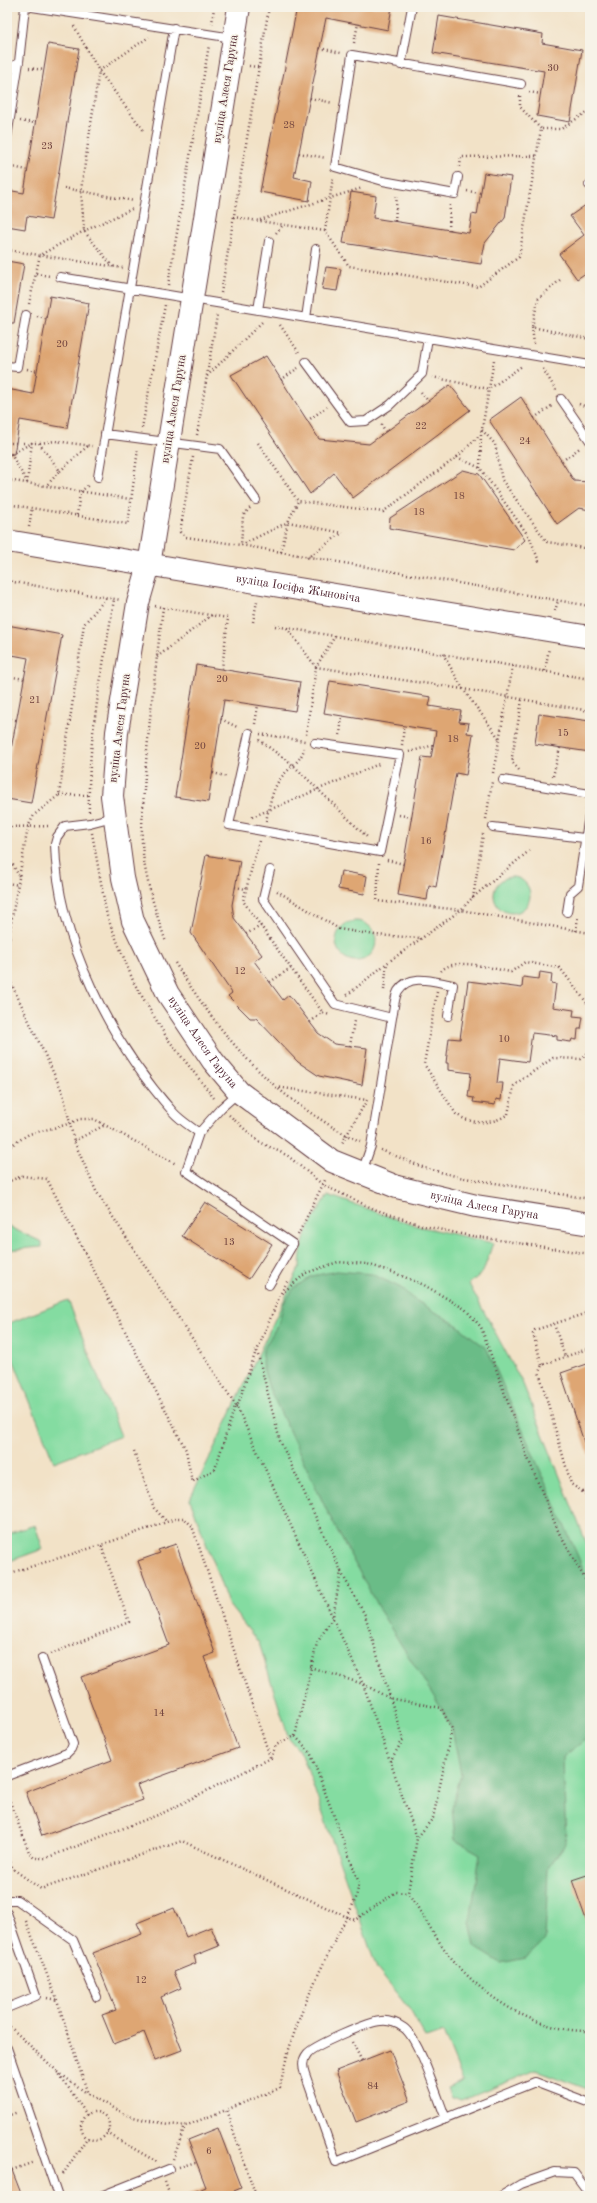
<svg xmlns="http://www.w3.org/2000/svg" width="597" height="2203" viewBox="0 0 597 2203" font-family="'Old Standard TT',serif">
  <rect width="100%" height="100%" fill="#f7f3e8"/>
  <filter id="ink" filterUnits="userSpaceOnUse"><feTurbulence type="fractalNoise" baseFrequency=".025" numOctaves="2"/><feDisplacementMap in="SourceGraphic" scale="8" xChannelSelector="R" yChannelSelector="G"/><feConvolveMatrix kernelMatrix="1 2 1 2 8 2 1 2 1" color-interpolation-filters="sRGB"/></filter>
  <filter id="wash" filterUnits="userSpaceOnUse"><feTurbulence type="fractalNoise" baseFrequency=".012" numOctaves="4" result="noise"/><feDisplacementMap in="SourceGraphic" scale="16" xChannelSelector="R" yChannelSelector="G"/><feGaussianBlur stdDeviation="0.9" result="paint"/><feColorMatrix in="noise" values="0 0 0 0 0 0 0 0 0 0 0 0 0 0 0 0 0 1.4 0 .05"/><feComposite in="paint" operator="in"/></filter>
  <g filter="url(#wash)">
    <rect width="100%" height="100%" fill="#f2e2c7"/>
    <path fill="#84dca1" stroke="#677e66" d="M494 895a18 18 0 1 1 36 0a18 18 0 1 1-36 0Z
      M336 941a20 20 0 1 1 40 0a20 20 0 1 1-40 0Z
      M 328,1195 L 413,1225 L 493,1243 L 483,1272 L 469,1284 L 523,1384 L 590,1552 L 590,2090 L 536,2070 L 461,2101 L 451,2098 L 447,2088 L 463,2081 L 443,2032 L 426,2038 L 410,2010 L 377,1969 L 302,1754 L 289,1739 L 259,1643 L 228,1604 L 190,1499 L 300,1266 C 301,1234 312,1222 328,1195 Z
      M 7,1226 L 42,1242 L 42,1247 L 7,1250 Z
      M 68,1300 L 121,1436 L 54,1462 L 7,1344 L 7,1324 Z
      M 35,1525 L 43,1549 L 7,1562 L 7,1534 Z"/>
    <path fill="#6bbc87" stroke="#5a6e59" d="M 337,1271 L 372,1274 L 401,1288 L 412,1298 L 457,1325 L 487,1349 L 590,1584 L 590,1736 L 563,1757 L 566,1843 L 548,1868 L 545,1940 L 526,1958 L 501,1963 L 475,1947 L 470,1921 L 480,1854 L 455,1840 L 452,1807 L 461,1774 L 452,1729 L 441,1708 L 380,1611 L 327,1511 L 269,1388 L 262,1364 L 263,1350 L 278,1324 L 284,1303 L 294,1288 L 312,1276 Z"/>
    <g id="blocks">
      <path fill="#dea673" d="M 297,7 L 392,7 L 388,30 L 326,18 L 294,177 L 312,181 L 309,201 L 260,192 Z
        M 439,16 L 543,34 L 542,43 L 582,50 L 570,122 L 537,116 L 544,71 L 433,53 Z
        M 48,44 L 79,49 L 51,220 L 27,216 L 25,229 L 7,226 L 7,190 L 24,193 Z
        M 484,173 L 511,177 L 505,218 L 485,243 L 481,264 L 343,243 L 351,192 L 376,196 L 373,218 L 469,233 L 472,214 L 477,215 Z
        M 590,202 L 590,270 L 577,279 L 559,254 L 584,235 L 570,216 Z
        M 7,261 L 24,264 L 14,323 L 7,323 Z
        M 326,267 L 341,269 L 337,291 L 322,289 Z
        M 50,296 L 89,303 L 67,428 L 20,420 L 14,454 L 7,454 L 7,389 L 33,394 Z
        M 266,356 L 319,439 L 369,444 L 450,385 L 470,410 L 353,498 L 334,473 L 310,494 L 231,375 Z
        M 521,397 L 574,481 L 590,482 L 590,510 L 579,508 L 557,524 L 489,420 Z
        M 463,470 L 479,474 L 525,540 L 514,550 L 389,528 L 390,518 Z
        M 7,625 L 62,635 L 31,803 L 7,799 L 7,771 L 28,658 L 7,654 Z
        M 196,665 L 300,682 L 295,711 L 224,700 L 208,802 L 175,797 Z
        M 330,681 L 431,697 L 429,706 L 461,711 L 459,722 L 469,723 L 467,733 L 473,734 L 466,775 L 456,773 L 436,887 L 429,885 L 427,900 L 398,895 L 422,757 L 431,758 L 436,731 L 324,713 Z
        M 539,714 L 590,721 L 590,752 L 535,744 Z
        M 206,855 L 240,861 L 232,905 L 234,918 L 262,955 L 254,961 L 283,1000 L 289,995 L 318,1033 L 334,1044 L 367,1048 L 362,1085 L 319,1076 L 298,1062 L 256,1018 L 250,1018 L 228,996 L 232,993 L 191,933 Z
        M 341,871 L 367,876 L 364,894 L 338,889 Z
        M 540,972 L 552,974 L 551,983 L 556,984 L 553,1007 L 574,1010 L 573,1016 L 583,1017 L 581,1029 L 578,1029 L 577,1040 L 572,1039 L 571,1042 L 557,1040 L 557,1036 L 532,1033 L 528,1062 L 500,1058 L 497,1083 L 503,1083 L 501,1100 L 496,1099 L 495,1105 L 473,1102 L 474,1098 L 468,1097 L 471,1073 L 448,1070 L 448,1063 L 446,1063 L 449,1038 L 460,1039 L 468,981 L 522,988 L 523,977 L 539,979 Z
        M 205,1202 L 272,1244 L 249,1279 L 182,1236 Z
        M 590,1363 L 590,1454 L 588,1454 L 561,1373 Z
        M 176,1544 L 215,1653 L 204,1657 L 238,1748 L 137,1785 L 143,1800 L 42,1836 L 26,1792 L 112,1760 L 81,1677 L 169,1645 L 138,1561 L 160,1553 L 158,1550 Z
        M 590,1874 L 590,1925 L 588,1925 L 572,1880 Z
        M 174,1908 L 186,1937 L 211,1927 L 219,1946 L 194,1956 L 196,1963 L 174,1972 L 181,1988 L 161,1997 L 182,2050 L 155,2060 L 144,2032 L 114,2044 L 102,2015 L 116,2010 L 93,1953 L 142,1934 L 137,1923 Z
        M 390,2050 L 410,2101 L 356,2122 L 336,2071 Z
        M 218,2128 L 241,2188 L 234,2191 L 236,2196 L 184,2196 L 206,2187 L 188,2140 Z
        M 7,2160 L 8,2160 L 22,2196 L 7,2196 Z"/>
    </g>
  </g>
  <g filter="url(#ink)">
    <use href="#blocks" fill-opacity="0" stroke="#633c42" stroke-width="1"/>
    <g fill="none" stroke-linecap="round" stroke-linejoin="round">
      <defs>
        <path id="lane" d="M 32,7 L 233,38
          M 401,65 L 412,7
          M 7,71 L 19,62
          M 7,137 L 19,62 L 25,7
          M 458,177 L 455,194 L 383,181 L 335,167 L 352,55 L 521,84
          M 589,185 L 590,184
          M 60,277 L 590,365
          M 258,310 L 269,241
          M 306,318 L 316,249
          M 306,362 L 350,422 L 366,421 L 390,405 L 422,374 L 428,338
          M 7,366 L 17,367 L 26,315
          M 561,399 L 590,441
          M 105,434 L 220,449 L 256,500
          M 98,477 L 174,28
          M 249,733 L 229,825 L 380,852 L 400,755 L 315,743
          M 503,780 L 590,794
          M 113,817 L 90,823 L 65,826 L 57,837 L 55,844 C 57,939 111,1042 173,1112 C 180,1120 190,1126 199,1133 L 221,1108 L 238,1093
          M 493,827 L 584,838
          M 270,870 L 263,899 L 335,1004 L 392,1018 L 371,1146 L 362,1172
          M 567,912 L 570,893 L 578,886 L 590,809
          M 392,1018 C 394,1011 394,998 398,991 C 410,972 435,982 453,985 L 448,1016
          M 199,1133 L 186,1171 L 293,1244 L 269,1285
          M 7,1776 L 67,1753 L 71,1749 L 73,1744 L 42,1658
          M 7,1900 L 17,1900 L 73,1940 L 97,1997
          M 7,1913 L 36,1996 L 7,2008
          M 7,2048 L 58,2196
          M 446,2119 C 438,2099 419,2039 404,2028 C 397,2023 390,2020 381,2021 C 371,2021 312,2046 307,2054 C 302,2060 302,2066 305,2074 L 336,2162 L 535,2082 L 590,2103
          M 101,2196 L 169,2169
          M 501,2196 L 521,2184 L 555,2172 L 574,2173 L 586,2189"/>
        <g id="secondary">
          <path id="s1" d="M 239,7 L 149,565 L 138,603 L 117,732 L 112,796 L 123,878 L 133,921 L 168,994 L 213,1061 L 239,1092 L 332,1161 L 397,1187 L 476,1206 L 590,1224"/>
          <path id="s2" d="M 7,541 L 590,637"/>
        </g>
      </defs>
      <use href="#lane" stroke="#633c42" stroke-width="10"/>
      <use href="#secondary" stroke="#633c42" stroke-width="24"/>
      <path stroke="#633c42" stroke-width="2.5" stroke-dasharray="1 3" stroke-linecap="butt" d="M 212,24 L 214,7
        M 74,26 L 99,71 L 144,131
        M 354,43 L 358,24
        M 320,48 L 341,53
        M 249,66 L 258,67
        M 29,68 L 44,70
        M 529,92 L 541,94
        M 520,96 L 520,107 L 541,129
        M 310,98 L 333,103
        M 20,121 L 35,123
        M 299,153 L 326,158
        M 7,166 L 27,170
        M 460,167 L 461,157 L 536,156
        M 64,188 L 134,201
        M 467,191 L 480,193
        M 233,217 L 325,231 L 349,266 L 478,287 L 519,257 L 541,129 L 561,129 L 590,110
        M 260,220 L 362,188
        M 395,221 L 397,194
        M 449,230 L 450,204
        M 325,231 L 333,177
        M 276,233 L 284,224
        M 7,250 L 123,268
        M 113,267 L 84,231 L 81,190 L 99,71 L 149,37
        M 36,274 L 50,276
        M 560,280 L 538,299 L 532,327 L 590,339
        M 168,285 L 209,45
        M 221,293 L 269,7
        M 29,304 L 40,255 L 84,231 L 132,209
        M 37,316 L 46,318
        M 280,325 L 300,354
        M 532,327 L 534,344
        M 27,369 L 37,371
        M 543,369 L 556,390
        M 207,376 L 262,322
        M 432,377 L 489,389 L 522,366
        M 281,380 L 298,368
        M 8,389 L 9,378
        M 421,392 L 428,401
        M 579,404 L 590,408
        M 534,418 L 553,405
        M 307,421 L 327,407
        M 381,424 L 386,432
        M 142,428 L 165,305
        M 482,430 L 495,444 L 502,480 L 547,542 L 590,549
        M 197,435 L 217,315
        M 7,443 L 39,443 L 60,471 L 46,486
        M 40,443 L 55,441 L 92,446
        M 258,443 L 298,501 L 383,512 L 457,457 L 480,468 L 530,538 L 540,564
        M 7,453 L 11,454 L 32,443
        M 11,454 L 27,482
        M 193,457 L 180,532 L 186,537 L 241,545 L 590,606
        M 457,457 L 480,435
        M 562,461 L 581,447
        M 480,468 L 481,435 L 494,360
        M 60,471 L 89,445
        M 7,480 L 130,499
        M 27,483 L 32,442
        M 7,504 L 128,524 L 138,449
        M 250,508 L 243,516 L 241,545 L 288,522 L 343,533
        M 77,515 L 80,492 L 90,484
        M 29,527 L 32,508
        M 281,552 L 288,522 L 298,501
        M 307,558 L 342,533
        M 7,581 L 121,600
        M 155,606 L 228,618 L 222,669
        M 163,607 C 154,680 145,753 142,827 C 140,863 154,908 166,942
        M 555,611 L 558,601
        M 253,622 L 257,601
        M 275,626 L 590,679
        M 287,628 L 316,667 L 306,735
        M 335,636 L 316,667 L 463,689 L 590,711
        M 443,654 L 463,689 L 499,738
        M 157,657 L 212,615
        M 545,671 L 549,648
        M 7,676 L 24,679
        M 7,719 L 16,720
        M 221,719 L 239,728
        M 255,724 L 258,705
        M 260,734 L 305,741
        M 340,735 L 342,716
        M 259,740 L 293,765 L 367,837
        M 402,745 L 404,726
        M 409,752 L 434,745
        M 7,767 L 8,767
        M 519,770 L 513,763 L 512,757 L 522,700
        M 213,773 L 228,777
        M 493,773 L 513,665
        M 553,776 L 560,748
        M 59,795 L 89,795
        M 89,812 C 87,741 103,669 114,599
        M 399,815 L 412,817
        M 252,817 L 379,764
        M 486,819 L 492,782
        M 266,821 C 269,808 271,794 278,782 C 285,770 302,762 304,748
        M 7,827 L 50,826
        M 92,833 L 107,916 L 134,983 L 167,1038 L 214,1098
        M 259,841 L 243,901 L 323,1013 L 330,1015
        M 7,854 L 19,876
        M 387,860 L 404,864
        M 379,863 L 377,901 L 461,910 L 590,933
        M 7,883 L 19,885
        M 235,887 L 246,889
        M 277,891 L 339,929 L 375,935 L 420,938
        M 473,898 L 483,834
        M 576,931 L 578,917
        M 246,934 L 261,926
        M 7,958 L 11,923 L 28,827 L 34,815 L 59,795 L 84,624 L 107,597
        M 175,963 C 215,1025 254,1077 317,1117 C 331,1126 344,1135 360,1141
        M 7,968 L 11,983 L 63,1093 L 74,1141 L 96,1191 L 237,1407 L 363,1684 L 417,1838 L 408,1893 C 423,1914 437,1942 454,1961 C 487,2000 538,2032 590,2031
        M 441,971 C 455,956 492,969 511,972 L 525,962 L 560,968 L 590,1007
        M 270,982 L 291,968
        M 384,990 L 387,963 L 461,910 L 472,898 L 529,851
        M 437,992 L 424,1064 L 456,1114 C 471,1125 493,1125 508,1114 L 514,1086 L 521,1080 L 553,1058 L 581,1059 L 590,1051
        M 347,995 L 387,963
        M 310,1022 L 324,1012
        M 350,1046 L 354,1021
        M 276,1087 L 367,1100 L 341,1145
        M 229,1115 L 258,1141 L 288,1156 L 323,1185 L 374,1209 L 424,1226 L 466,1235 L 590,1254
        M 74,1141 L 105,1125
        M 7,1148 L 29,1134 L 65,1125 L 80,1119 L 94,1119 L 176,1164
        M 381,1150 L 425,1168 L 459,1177 L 590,1199
        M 7,1182 L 22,1176 L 47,1179 L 186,1450 L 192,1482 L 215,1469 L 235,1406 L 237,1407 L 256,1351
        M 298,1235 L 326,1178
        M 281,1293 L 288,1280
        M 554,1324 L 565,1357
        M 590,1348 L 542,1365 L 539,1372 L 571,1484 L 590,1497
        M 542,1365 L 533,1334 L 535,1330 L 590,1312
        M 134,1451 L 154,1508 L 167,1522
        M 583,1491 L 590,1489
        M 341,1572 L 365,1615 L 403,1740 L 389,1763
        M 7,1574 L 101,1545
        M 51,1654 L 129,1622 L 101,1545 L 178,1518 L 184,1518 L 192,1526 L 270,1757
        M 310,1667 L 363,1684 L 389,1698 L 441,1708 L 452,1729 L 433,1818 L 417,1838
        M 295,1736 L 317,1643 L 333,1617 L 341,1571 L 280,1441 L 257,1351 L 280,1295 L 306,1273 L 338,1262 L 367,1264 L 392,1272 L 424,1285 L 465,1309 L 481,1327 L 527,1456 L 559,1533 L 590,1588
        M 7,1794 L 29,1852 L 34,1858 L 46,1858 L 163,1813 L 271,1758 L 276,1745 L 295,1736 L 310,1752 L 359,1883 L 356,1898 L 347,1917 L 355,1920 L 396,1892 L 408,1893
        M 7,1855 L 13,1869 L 41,1889 L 182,1841 L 347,1917 C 319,1971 290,2028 280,2088 L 226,2110 L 256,2196
        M 26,1921 L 57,2000 L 88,2094 L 129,2116 L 154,2122 L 185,2126 L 226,2110
        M 47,1998 L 57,2000
        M 7,2024 L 58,2072
        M 352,2042 L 362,2061
        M81 2126a14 14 0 1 1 28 0a14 14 0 1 1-28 0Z
        M 87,2115 L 58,2072 L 88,2094
        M 7,2116 L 18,2112
        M 107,2133 L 157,2162
        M 173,2160 L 185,2126
        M 179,2167 L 196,2162
        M 12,2170 L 34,2162
        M 63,2174 L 87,2138
        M 165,2182 L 170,2196"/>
      <use href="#lane" stroke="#fff" stroke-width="8"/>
      <use href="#secondary" stroke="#fff" stroke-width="22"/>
    </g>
  </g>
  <g text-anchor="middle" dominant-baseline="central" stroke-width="3" stroke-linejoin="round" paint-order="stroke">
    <g font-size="10" fill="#6f413d">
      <text x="553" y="68">30</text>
      <text x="289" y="125">28</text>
      <text x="47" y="146">23</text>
      <text x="62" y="344">20</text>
      <text x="421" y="426">22</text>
      <text x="525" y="441">24</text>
      <text x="459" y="496">18</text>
      <text x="419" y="512">18</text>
      <text x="222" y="679">20</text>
      <text x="35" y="700">21</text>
      <text x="563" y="733">15</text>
      <text x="453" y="739">18</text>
      <text x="200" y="746">20</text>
      <text x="426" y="841">16</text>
      <text x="240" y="971">12</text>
      <text x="504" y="1039">10</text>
      <text x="229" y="1242">13</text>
      <text x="159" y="1713">14</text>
      <text x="141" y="1980">12</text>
      <text x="373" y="2086">84</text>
      <text x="209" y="2151">6</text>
    </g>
    <g font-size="12" fill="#4a1f2b" stroke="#f7f3e8">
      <text transform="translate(226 89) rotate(-81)">вуліца Алеся Гаруна</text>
      <text transform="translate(174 409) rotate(-81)">вуліца Алеся Гаруна</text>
      <text stroke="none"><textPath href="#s2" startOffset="295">вуліца Іосіфа Жыновіча</textPath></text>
      <text transform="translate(120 728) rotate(-83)">вуліца Алеся Гаруна</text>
      <text stroke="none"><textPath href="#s1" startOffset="1067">вуліца Алеся Гаруна</textPath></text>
      <text stroke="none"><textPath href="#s1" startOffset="1404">вуліца Алеся Гаруна</textPath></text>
    </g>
  </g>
  <rect width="597" height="2203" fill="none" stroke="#f7f3e8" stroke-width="24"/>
</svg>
